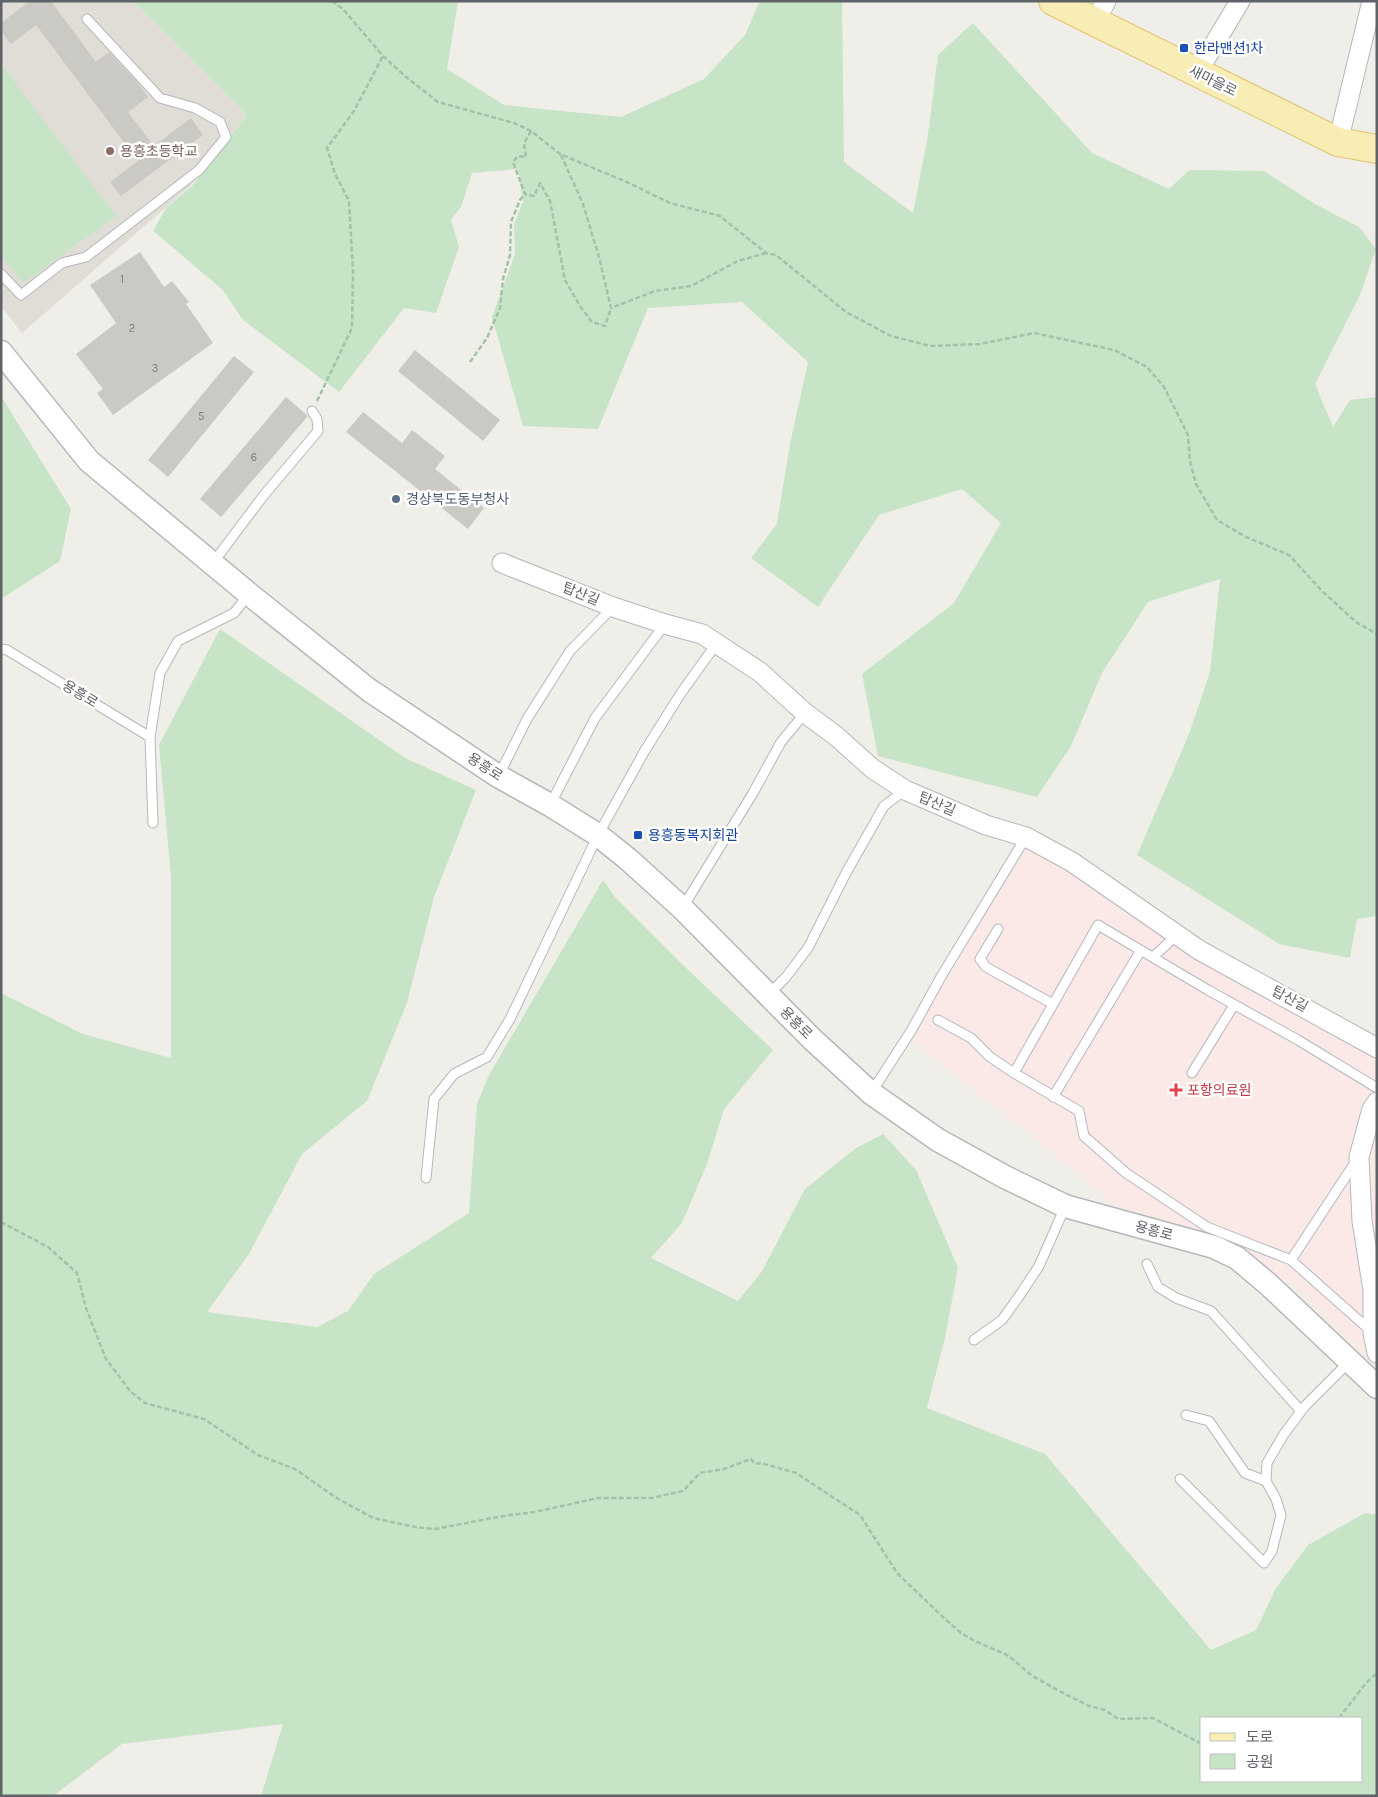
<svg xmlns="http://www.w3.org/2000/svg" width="1378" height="1797" viewBox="0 0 1378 1797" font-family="Karla,'Noto Sans KR',sans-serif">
  <rect width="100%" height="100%" fill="#f0eee8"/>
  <path fill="#dfddd6" d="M 1,1 L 133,1 L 247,115 L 189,187 L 22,333 L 1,306 Z"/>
  <path fill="#fae9e7" d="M 1032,837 L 1377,1048 L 1377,1145 L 1375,1151 L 1377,1166 L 1377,1368 L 1296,1287 L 1234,1248 L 1116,1206 L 1029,1133 L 910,1040 Z"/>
  <path fill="#c7e4c7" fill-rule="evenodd" d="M 133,1 L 458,1 L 447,69 L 504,105 L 621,117 L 704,79 L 745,35 L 760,1 L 842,1 L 844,162 L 913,213 L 928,135 L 938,55 L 973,23 L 1092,153 L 1169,189 L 1189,170 L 1264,171 L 1315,204 L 1359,227 L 1376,249 L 1360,295 L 1315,384 L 1333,427 L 1350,400 L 1377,397 L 1377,916 L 1357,919 L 1350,958 L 1279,944 L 1137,855 L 1189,734 L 1210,672 L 1220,579 L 1148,602 L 1102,673 L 1071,746 L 1037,797 L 878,756 L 862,674 L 954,603 L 1001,523 L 962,489 L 879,515 L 818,607 L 751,558 L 777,524 L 790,444 L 808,362 L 742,302 L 648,308 L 598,429 L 523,426 L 492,317 L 515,254 L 514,224 L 523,201 L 518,169 L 472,173 L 461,207 L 451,220 L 459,247 L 436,313 L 404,308 L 339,392 L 243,320 L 223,290 L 153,231 L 166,208 L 192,186 L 247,115 Z
    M 1,64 L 116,216 L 23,283 L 1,255 Z
    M 1,396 L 71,509 L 60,561 L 1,599 Z
    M 220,629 L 405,758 L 476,790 L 434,897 L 407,1003 L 367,1101 L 302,1154 L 249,1254 L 207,1312 L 317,1327 L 348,1311 L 374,1274 L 469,1213 L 477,1104 L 489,1075 L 603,880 L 615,897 L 685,967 L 773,1050 L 724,1109 L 707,1164 L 682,1223 L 651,1258 L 738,1301 L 762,1271 L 805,1189 L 856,1148 L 883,1134 L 916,1170 L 958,1268 L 945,1338 L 927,1408 L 1045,1454 L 1211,1650 L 1256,1630 L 1276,1588 L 1308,1545 L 1365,1513 L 1377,1515 L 1377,1796 L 261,1796 L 283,1724 L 122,1744 L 53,1796 L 1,1796 L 1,993 L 83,1034 L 171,1058 L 171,876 L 159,745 ZM 1202,1718 L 1362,1718 L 1362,1781 L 1202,1781 Z"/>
  <path fill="#cbc9c4" d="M 30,1 L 51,1 L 96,62 L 109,52 L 136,81 L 148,97 L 128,112 L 154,146 L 191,118 L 203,135 L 121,196 L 110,182 L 138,161 L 36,25 L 11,44 L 1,31 L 1,23 Z
    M 140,252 L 164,287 L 172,281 L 189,302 L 186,304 L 213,343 L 113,415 L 97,393 L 103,389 L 76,354 L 116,323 L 90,285 Z
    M 415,350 L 500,420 L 483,441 L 398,371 Z
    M 234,356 L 254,372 L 168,477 L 148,460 Z
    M 286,397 L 308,416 L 221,517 L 200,499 Z
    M 363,412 L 402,443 L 412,430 L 445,456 L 435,469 L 484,508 L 468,529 L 346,432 Z"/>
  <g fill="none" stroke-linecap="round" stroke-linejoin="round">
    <defs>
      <path id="service" d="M 1,274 L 21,295 L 62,263 L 86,257 L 199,170 L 226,137 L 220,122 L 195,108 L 160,98 L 87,19
        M 212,564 L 264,495 L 318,431 L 317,419 L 312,411
        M 1,649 L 7,650 L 150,737
        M 499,775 L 527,719 L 570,651 L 613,607
        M 550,805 L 595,718 L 665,624
        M 153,823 L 150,737 L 160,673 L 178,641 L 234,613 L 249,594
        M 683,907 L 753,793 L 781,742 L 805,713
        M 998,929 L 980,959 L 986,967 L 1053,1004
        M 1153,957 L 1177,935
        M 768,995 L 786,977 L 808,948 L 846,873 L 884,806 L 905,790
        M 938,1020 L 971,1038 L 990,1057 L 1014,1073
        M 1192,1073 L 1234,1005
        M 871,1093 L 911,1031 L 942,975 L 1026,837
        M 1053,1097 L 1141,950
        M 1356,1161 L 1291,1260 L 1372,1332
        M 426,1178 L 434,1099 L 454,1074 L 487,1057 L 510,1019 L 598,835 L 644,752 L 681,693 L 717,643
        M 1291,1260 L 1207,1227 L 1126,1173 L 1084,1136 L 1079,1111 L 1014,1073 L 1098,925 L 1208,990 L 1298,1040 L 1377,1088
        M 1147,1264 L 1158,1287 L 1176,1298 L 1211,1311 L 1301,1411
        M 974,1340 L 1002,1320 L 1022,1292 L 1039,1266 L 1065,1207
        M 1186,1415 L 1209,1421 L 1245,1473 L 1266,1481
        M 1180,1479 L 1264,1563 L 1272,1551 L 1281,1515 L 1276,1499 L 1266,1481 L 1267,1463 L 1284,1434 L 1305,1406 L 1349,1362"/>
      <path id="minor" d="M 1095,22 L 1106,1
        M 1197,73 L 1240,1
        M 1338,142 L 1372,1
        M 502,563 L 613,607 L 665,624 L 702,634 L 760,672 L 805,713 L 836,736 L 873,769 L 905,790 L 986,825 L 1026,837 L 1072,862 L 1199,950 L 1377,1048
        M 1377,1102 L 1372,1109 L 1359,1157 L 1362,1221 L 1373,1290 L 1373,1333 L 1377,1353"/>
      <path id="tertiary" d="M 1,352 L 89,461 L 249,594 L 369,690 L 498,776 L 550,805 L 598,835 L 629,860 L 682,908 L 812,1039 L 871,1093 L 938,1140 L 1005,1177 L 1065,1206 L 1214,1247 L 1237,1258 L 1268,1284 L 1377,1387"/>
      <path id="primary" d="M 1053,1 L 1338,142 L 1377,149"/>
    </defs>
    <use href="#service" stroke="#b5b7bb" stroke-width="11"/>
    <use href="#minor" stroke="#b5b7bb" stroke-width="21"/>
    <use href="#tertiary" stroke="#b5b7bb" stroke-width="25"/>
    <use href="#primary" stroke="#e5c26c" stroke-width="30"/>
    <path stroke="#a0c3a9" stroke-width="2.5" stroke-dasharray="5 2.5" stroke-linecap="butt" d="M 332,1 L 343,9 L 383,56 L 406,77 L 438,102 L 514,123 L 531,131 L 560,154 L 629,183 L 670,203 L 720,216 L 766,253 L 776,255 L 846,312 L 891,336 L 930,346 L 980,344 L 1034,333 L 1114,350 L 1147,367 L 1164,387 L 1188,435 L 1190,461 L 1196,484 L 1217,520 L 1246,537 L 1289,555 L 1322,591 L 1356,622 L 1377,634
      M 531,131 L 524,143 L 526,157 L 518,156 L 513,162 L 525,194 L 534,196 L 540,183 L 550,201 L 565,280 L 580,306 L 592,322 L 605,326 L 611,308
      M 561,155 L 583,204 L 599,257 L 611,308 L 655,291 L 691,286 L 738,261 L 766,253
      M 470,362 L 487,338 L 500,308 L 503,279 L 510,255 L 511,222 L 520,200 L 525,194
      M 317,401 L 352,328 L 353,271 L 349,201 L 335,174 L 327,148 L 354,111 L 383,56
      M 1,1222 L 48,1247 L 77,1273 L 86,1308 L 106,1359 L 131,1392 L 145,1403 L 204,1419 L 258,1455 L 295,1469 L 335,1497 L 373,1518 L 415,1527 L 435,1529 L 503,1516 L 535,1512 L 598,1498 L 652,1498 L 683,1491 L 700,1473 L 724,1469 L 751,1459 L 755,1464 L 761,1463 L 796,1473 L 860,1515 L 897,1573 L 945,1619 L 961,1633 L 975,1641 L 1009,1656 L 1031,1675 L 1059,1691 L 1089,1706 L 1105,1710 L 1118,1719 L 1153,1718 L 1202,1744
      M 1339,1718 L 1366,1683 L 1377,1673"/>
    <use href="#service" stroke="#fff" stroke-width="9"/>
    <use href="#minor" stroke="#fff" stroke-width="19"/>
    <use href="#tertiary" stroke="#fff" stroke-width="22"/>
    <use href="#primary" stroke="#f8edb5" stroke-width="28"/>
  </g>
  <g fill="#1a4fb4" stroke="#fff" stroke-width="2">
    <rect x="1179" y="43" width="10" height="10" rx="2.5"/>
    <rect x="633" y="830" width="10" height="10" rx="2.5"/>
  </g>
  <circle fill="#8d6e63" stroke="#fff" stroke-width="2" cx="110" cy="151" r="5"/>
  <circle fill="#5c6f8a" stroke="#fff" stroke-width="2" cx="396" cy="499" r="5"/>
  <path fill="#e0444e" stroke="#fff" stroke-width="2" d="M1173.5 1082.5h5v5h5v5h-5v5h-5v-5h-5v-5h5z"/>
  <g text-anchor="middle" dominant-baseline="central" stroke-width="5" stroke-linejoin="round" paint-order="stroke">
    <g font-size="11" fill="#7a7c7e">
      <text x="122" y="279">1</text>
      <text x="132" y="328">2</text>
      <text x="155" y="368">3</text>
      <text x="201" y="416">5</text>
      <text x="254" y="457">6</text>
    </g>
    <g font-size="14" fill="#164399" stroke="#fff" text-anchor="start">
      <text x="1194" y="48">한라맨션1차</text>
      <text x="648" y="835">용흥동복지회관</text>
    </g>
    <g font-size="14" fill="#5f6267" stroke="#fff">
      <text transform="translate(1213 81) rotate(26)">새마을로</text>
      <text transform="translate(581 594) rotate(22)">탑산길</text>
      <text transform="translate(80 694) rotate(31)">용흥로</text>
      <text transform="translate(485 767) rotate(33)">용흥로</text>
      <text transform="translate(937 804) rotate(23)">탑산길</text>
      <text transform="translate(1290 999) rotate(28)">탑산길</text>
      <text transform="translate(796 1023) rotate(45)">용흥로</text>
      <text transform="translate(1154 1231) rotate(15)">용흥로</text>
    </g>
    <g font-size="14" fill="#785e54" stroke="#fff" text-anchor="start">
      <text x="120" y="151">용흥초등학교</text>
    </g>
    <g font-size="14" fill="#4e5e75" stroke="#fff" text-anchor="start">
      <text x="406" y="499">경상북도동부청사</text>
    </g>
    <g font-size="14" fill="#be3a42" stroke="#fff" text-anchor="start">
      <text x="1187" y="1090">포항의료원</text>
    </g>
  </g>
  <rect width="1378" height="1797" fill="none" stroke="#5f6267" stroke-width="5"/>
  <rect x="1200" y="1717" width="162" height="65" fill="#ffffff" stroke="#bfc0c2"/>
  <rect x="1210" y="1733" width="25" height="8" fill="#f8edb5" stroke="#bfc0c2"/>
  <text x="1246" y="1742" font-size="15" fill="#5f6267">도로</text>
  <rect x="1210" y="1754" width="25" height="15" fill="#c7e4c7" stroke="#bfc0c2"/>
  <text x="1246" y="1767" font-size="15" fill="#5f6267">공원</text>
</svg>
